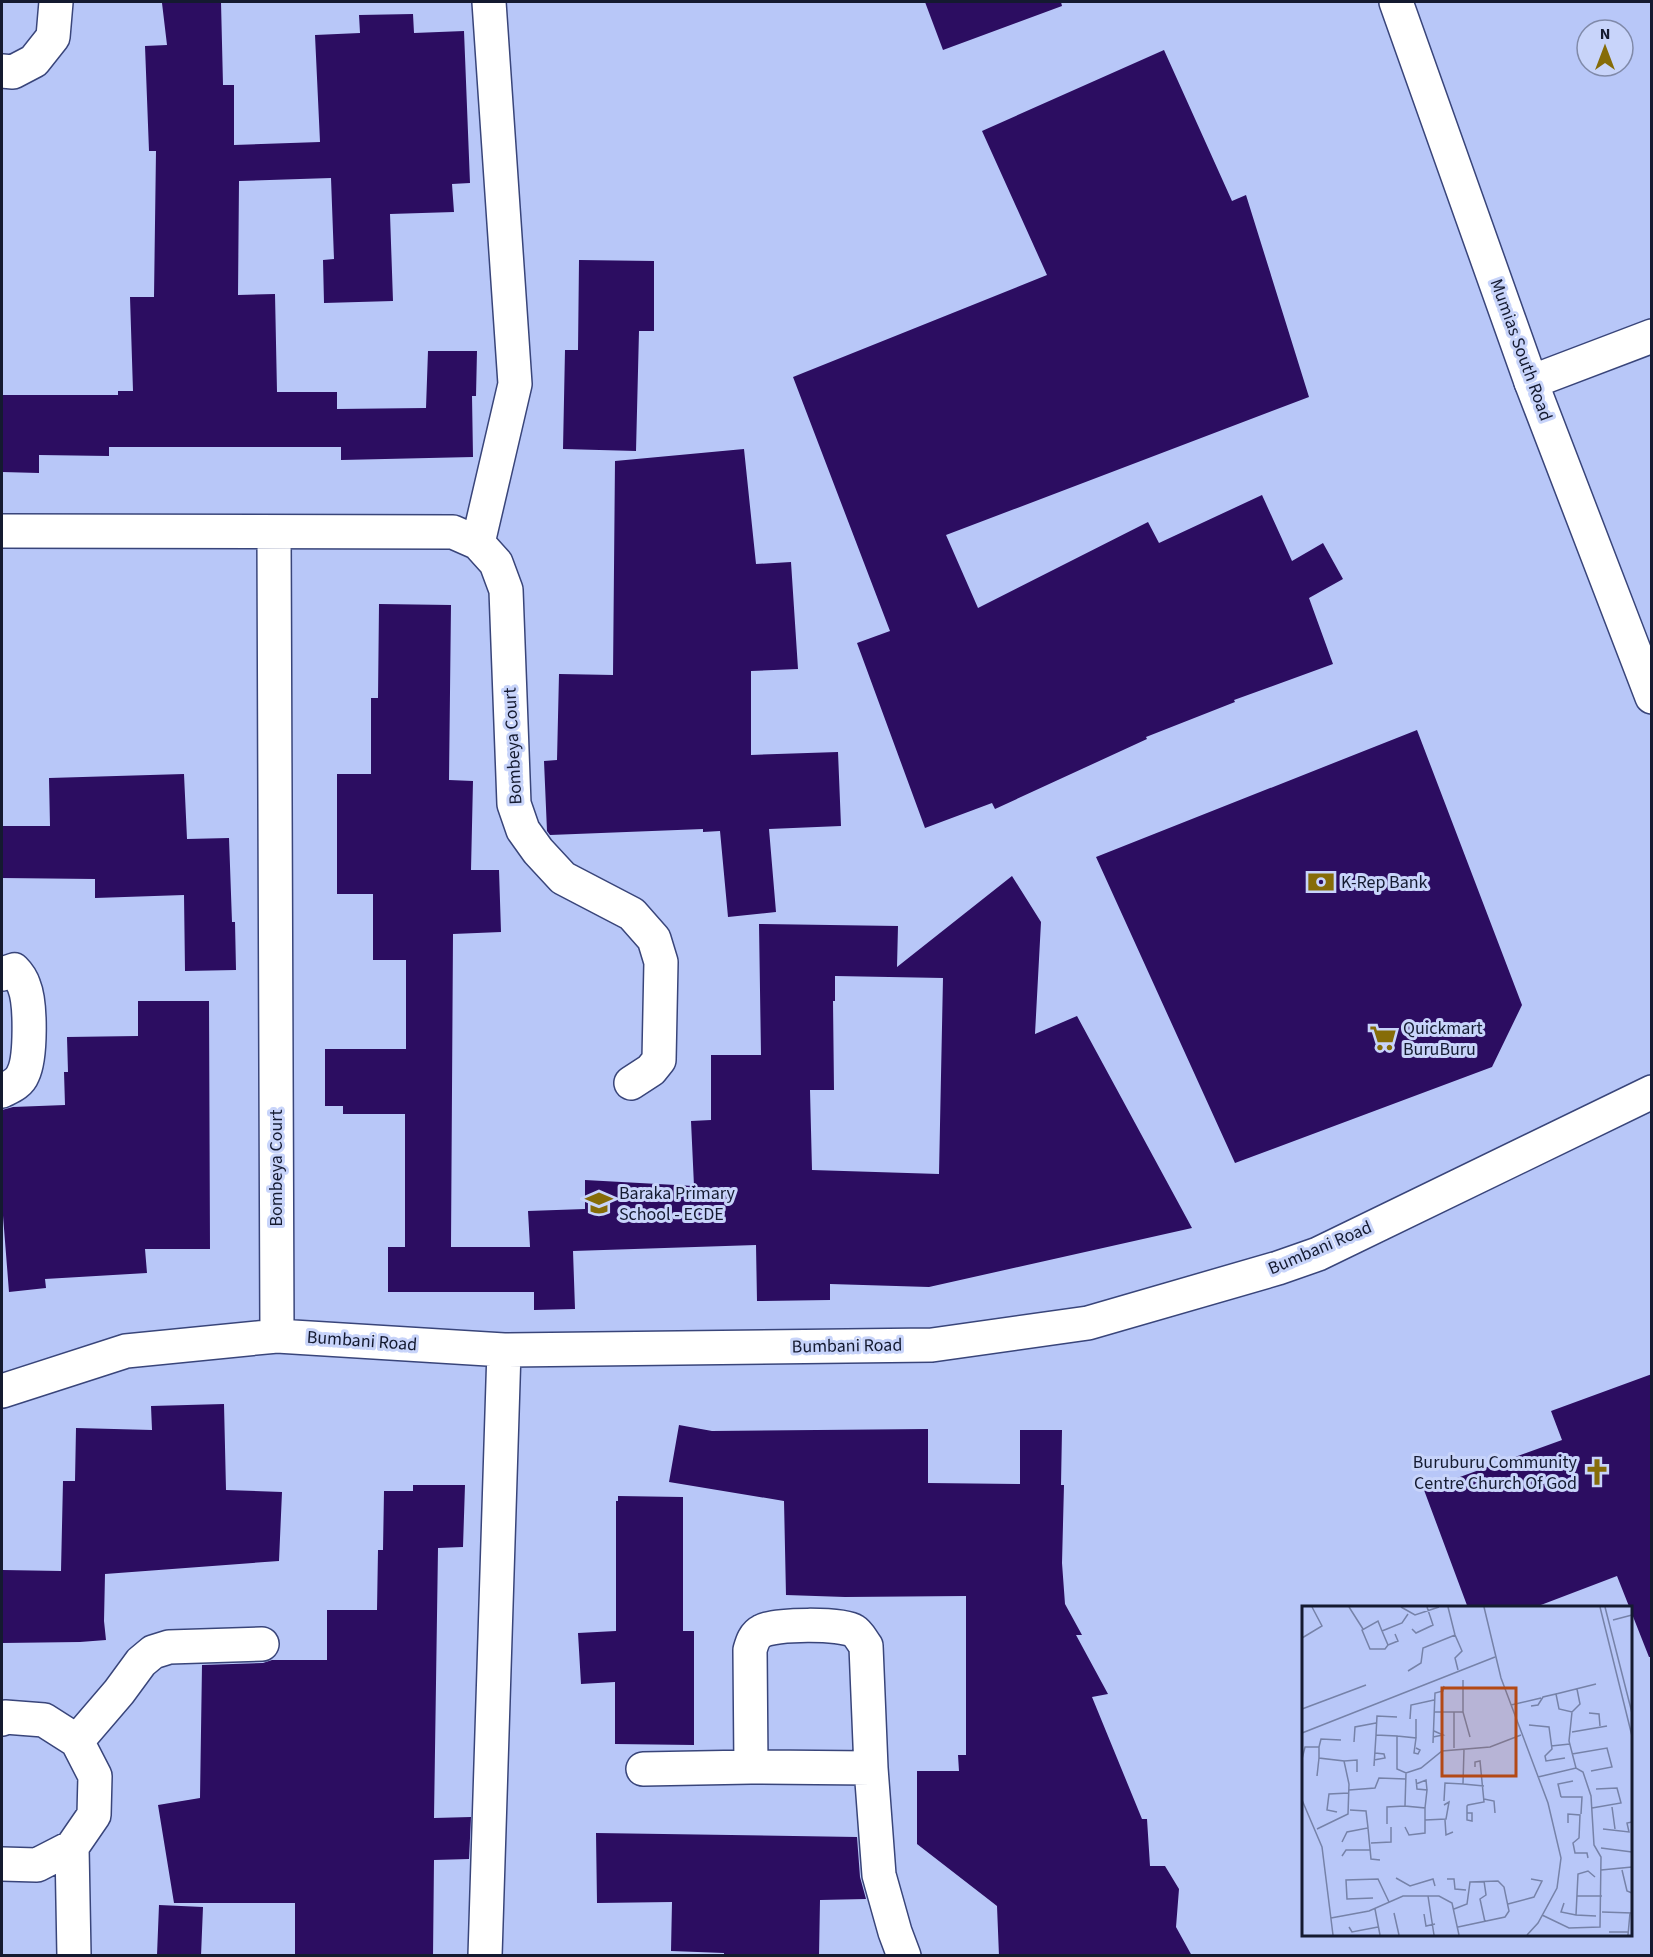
<svg xmlns="http://www.w3.org/2000/svg" width="1653" height="1957" viewBox="0 0 1653 1957" font-family="'Source Sans 3',sans-serif">
  <rect width="100%" height="100%" fill="#b8c7f8"/>
  <path fill="#2c0d61" fill-rule="evenodd" d="M 221,2 L 223,85 L 234,85 L 234,145 L 320,142 L 315,35 L 360,33 L 359,15 L 413,14 L 414,33 L 464,31 L 470,183 L 452,184 L 454,212 L 390,214 L 393,301 L 324,303 L 323,260 L 334,259 L 331,178 L 239,181 L 238,295 L 275,294 L 277,392 L 337,392 L 337,409 L 426,408 L 428,351 L 477,351 L 476,396 L 472,396 L 473,457 L 341,460 L 341,447 L 109,447 L 109,456 L 39,455 L 39,473 L 2,472 L 2,395 L 118,395 L 118,391 L 133,391 L 130,297 L 154,297 L 156,151 L 149,151 L 145,46 L 167,45 L 162,3 Z
    M 925,2 L 1061,2 L 1062,6 L 943,50 Z
    M 1164,50 L 1232,201 L 1246,195 L 1309,397 L 946,535 L 978,608 L 1148,522 L 1159,543 L 1262,495 L 1292,561 L 1323,543 L 1343,579 L 1309,598 L 1333,664 L 1234,700 L 1235,702 L 1146,737 L 1147,739 L 995,809 L 992,803 L 925,828 L 857,643 L 890,631 L 793,377 L 1047,275 L 982,131 Z
    M 579,260 L 654,261 L 654,331 L 639,331 L 636,451 L 563,449 L 565,350 L 578,350 Z
    M 744,449 L 756,564 L 791,562 L 798,669 L 751,671 L 751,755 L 838,752 L 841,826 L 769,829 L 776,912 L 728,917 L 720,831 L 703,832 L 703,829 L 550,835 L 547,831 L 544,761 L 557,760 L 559,674 L 613,675 L 615,461 Z
    M 379,604 L 451,605 L 449,780 L 473,781 L 471,870 L 499,870 L 501,932 L 453,934 L 451,1247 L 530,1247 L 528,1211 L 585,1209 L 585,1180 L 694,1186 L 691,1121 L 711,1120 L 711,1055 L 761,1055 L 759,924 L 898,926 L 897,967 L 1012,876 L 1041,922 L 1035,1034 L 1077,1016 L 1192,1228 L 929,1287 L 830,1284 L 830,1300 L 757,1301 L 756,1245 L 573,1251 L 575,1309 L 534,1310 L 534,1292 L 388,1292 L 388,1247 L 405,1247 L 405,1114 L 343,1114 L 343,1106 L 325,1106 L 325,1049 L 406,1049 L 406,960 L 373,960 L 373,894 L 337,894 L 337,774 L 371,774 L 371,698 L 378,698 ZM 835,976 L 943,978 L 939,1174 L 812,1170 L 810,1090 L 834,1090 L 833,1001 L 835,1001 Z
    M 1417,730 L 1522,1005 L 1492,1067 L 1235,1163 L 1096,857 Z
    M 184,774 L 187,839 L 229,838 L 232,922 L 235,922 L 236,970 L 185,971 L 184,895 L 95,898 L 95,879 L 2,878 L 2,826 L 50,826 L 49,778 Z
    M 138,1001 L 209,1001 L 210,1249 L 145,1249 L 147,1273 L 45,1279 L 46,1288 L 9,1292 L 2,1203 L 2,1110 L 13,1107 L 65,1105 L 64,1072 L 68,1072 L 67,1037 L 138,1036 Z
    M 1652,1374 L 1652,1657 L 1649,1657 L 1617,1576 L 1533,1608 L 1468,1608 L 1424,1490 L 1562,1440 L 1551,1411 Z
    M 224,1404 L 226,1490 L 282,1492 L 279,1561 L 105,1574 L 104,1621 L 106,1640 L 80,1642 L 2,1643 L 2,1570 L 61,1571 L 63,1481 L 75,1481 L 76,1428 L 152,1430 L 151,1406 Z
    M 679,1425 L 712,1431 L 928,1429 L 928,1483 L 1020,1484 L 1020,1430 L 1062,1430 L 1061,1485 L 1064,1485 L 1062,1563 L 1065,1604 L 1082,1635 L 1076,1635 L 1108,1694 L 1092,1697 L 1142,1819 L 1147,1819 L 1150,1866 L 1165,1866 L 1179,1889 L 1176,1927 L 1192,1956 L 999,1956 L 997,1906 L 917,1844 L 917,1771 L 959,1771 L 958,1755 L 966,1755 L 966,1596 L 845,1597 L 786,1595 L 784,1501 L 669,1482 Z
    M 413,1485 L 465,1485 L 463,1547 L 438,1548 L 434,1818 L 471,1817 L 469,1859 L 434,1860 L 433,1956 L 295,1956 L 295,1903 L 174,1903 L 158,1805 L 200,1798 L 202,1665 L 263,1663 L 272,1660 L 327,1660 L 327,1610 L 377,1610 L 378,1550 L 383,1550 L 384,1491 L 413,1491 Z
    M 618,1496 L 683,1497 L 683,1631 L 694,1631 L 694,1745 L 615,1744 L 615,1682 L 581,1684 L 578,1633 L 616,1631 L 616,1501 L 618,1501 Z
    M 596,1833 L 857,1837 L 860,1877 L 866,1899 L 820,1900 L 819,1956 L 724,1956 L 724,1953 L 671,1951 L 672,1902 L 597,1903 Z
    M 159,1905 L 203,1907 L 201,1956 L 157,1955 Z"/>
  <g fill="none" stroke-linecap="round" stroke-linejoin="round">
    <defs>
      <path id="street" d="M 2,71 L 13,72 L 34,61 L 53,37 L 56,2
        M 1531,382 L 1652,336
        M 2,531 L 453,532 L 478,543 L 496,563 L 506,590 L 514,804 L 523,830 L 538,851 L 563,878 L 632,914 L 654,939 L 661,962 L 659,1060 L 651,1070 L 631,1083
        M 274,532 L 277,1336
        M 478,543 L 515,384 L 489,2
        M 2,974 L 14,970 C 19,975 22,980 24,986 C 31,1003 31,1058 23,1074 C 19,1084 10,1087 2,1091
        M 2,1391 L 126,1351 L 277,1336 L 504,1350 L 932,1345 L 1088,1323 L 1278,1268 L 1318,1254 L 1652,1092
        M 2,1719 L 5,1717 L 44,1720 L 77,1741 L 95,1776 L 94,1815 L 72,1847 L 37,1865 L 2,1864
        M 77,1741 L 119,1692 L 141,1662 L 153,1652 L 169,1647 L 262,1644
        M 751,1767 L 750,1650 C 752,1643 754,1635 762,1631 C 773,1624 842,1623 854,1631 C 859,1634 862,1641 866,1646 L 871,1768 L 879,1875 L 895,1932 L 904,1956
        M 643,1769 L 751,1767 L 871,1768
        M 72,1847 L 74,1956
        M 485,1956 L 504,1350"/>
      <path id="secondary" d="M 1396,2 L 1531,382 L 1652,697"/>
    </defs>
    <use href="#street" stroke="#39457a" stroke-width="36"/>
    <use href="#secondary" stroke="#39457a" stroke-width="36"/>
    <use href="#street" stroke="#fff" stroke-width="33"/>
    <use href="#secondary" stroke="#fff" stroke-width="33"/>
  </g>
  <defs>
    <symbol id="bank-bare" viewBox="-9 -9 18 18"><path d="M-6-4H6V4H-6ZM0-2.3a2.3 2.3 0 1 0 0 4.6a2.3 2.3 0 1 0 0-4.6Z" fill="#866c08" stroke="#c8d4fa" stroke-width="2.5" paint-order="stroke"/></symbol>
    <symbol id="supermarket-bare" viewBox="-9 -9 18 18"><path d="M-6-5.5h2.5l.6 2H6L4.5 2H-2.5L-4.4-4H-6ZM-1.5 3.2a1.3 1.3 0 1 0 .1 0ZM3 3.2a1.3 1.3 0 1 0 .1 0Z" fill="#866c08" stroke="#c8d4fa" stroke-width="2.5" paint-order="stroke"/></symbol>
    <symbol id="school-bare" viewBox="-9 -9 18 18"><path d="M0-5L7-2L0 1L-7-2ZM-4 1L0 2.5L4 1V4Q0 6-4 4Z" fill="#866c08" stroke="#c8d4fa" stroke-width="2.5" paint-order="stroke"/></symbol>
    <symbol id="church-bare" viewBox="-9 -9 18 18"><path d="M-1.2-6h2.4v3.5h3.3v2.4h-3.3V6h-2.4V-.1h-3.3v-2.4h3.3Z" fill="#866c08" stroke="#c8d4fa" stroke-width="2.5" paint-order="stroke"/></symbol>
  </defs>
  <g fill-rule="evenodd">
    <use href="#bank-bare" x="1302" y="863" width="38" height="38"/>
    <use href="#supermarket-bare" x="1364" y="1019" width="38" height="38"/>
    <use href="#school-bare" x="580" y="1184" width="38" height="38"/>
    <use href="#church-bare" x="1578" y="1453" width="38" height="38"/>
  </g>
  <g text-anchor="middle" dominant-baseline="central" stroke-width="6" stroke-linejoin="round" paint-order="stroke">
    <g font-size="18" fill="#141a30" stroke="#c8d4fa">
      <text transform="translate(1521 350) rotate(70)">Mumias South Road</text>
      <text transform="translate(513 746) rotate(-93)">Bombeya Court</text>
      <text transform="translate(276 1168) rotate(-90)">Bombeya Court</text>
      <text transform="translate(1320 1248) rotate(-23)">Bumbani Road</text>
      <text transform="translate(362 1341) rotate(4)">Bumbani Road</text>
      <text transform="translate(847 1346) rotate(-1)">Bumbani Road</text>
    </g>
    <g font-size="18" fill="#141a30" stroke="#c8d4fa" text-anchor="start">
      <text x="1341" y="882">K-Rep Bank</text>
      <text x="1403" y="1028">Quickmart<tspan x="1403" dy="21">BuruBuru</tspan></text>
      <text x="619" y="1193">Baraka Primary<tspan x="619" dy="21">School - ECDE</tspan></text>
      <text x="1577" y="1462" text-anchor="end">Buruburu Community<tspan x="1577" dy="21">Centre Church Of God</tspan></text>
    </g>
  </g>
  <g transform="translate(1302 1606)">
    <rect width="330" height="330" fill="#b8c7f8"/>
    <path fill="none" stroke="#7682a8" stroke-width="1.5" d="M 47,1 L 61,23M 99,1 L 113,9 L 137,1M 146,1 L 153,29M 182,1 L 199,72 L 246,197 L 259,252 L 255,282 L 236,317 L 225,329M 298,1 L 330,130M 303,1 L 330,107M 311,14 L 330,9M 110,23 L 114,27 L 131,19 L 125,1M 80,25 L 76,15 L 60,24 L 68,43 L 83,43 L 86,39M 93,28 L 96,35 L 86,39 L 80,25 L 100,17 L 106,8M 0,32 L 20,20 L 10,1M 106,65 L 119,57 L 121,42 L 153,29 L 160,45 L 153,52 L 156,64M 161,74 L 161,106M 254,88 L 294,78M 209,99 L 239,92M 229,100 L 236,99 L 241,91 L 254,88 L 257,103 L 270,106 L 278,98 L 275,83M 0,103 L 64,79M 132,106 L 161,106 L 168,131M 152,106 L 152,142M 270,106 L 267,135 L 274,162M 287,107 L 297,108 L 298,120M 95,111 L 75,110 L 74,129 L 95,130 L 95,163 L 104,167 L 119,162 L 140,145 L 188,141 L 219,129M 108,113 L 109,99 L 132,94M 227,119 L 247,121 L 250,143 L 243,150 L 244,155 L 263,152M 270,126 L 305,120M 0,127 L 193,51M 95,130 L 114,132 L 112,147 L 116,148 L 118,144 L 114,142M 131,131 L 141,129 L 132,125M 114,132 L 114,113M 52,136 L 53,121 L 74,117M 131,137 L 133,87 L 141,85 L 142,80M 249,140 L 268,138M 17,141 L 19,133 L 39,134M 270,148 L 305,142 L 310,161 L 289,165M 0,153 L 3,141 L 17,141 L 17,152 L 42,155 L 47,178 L 46,208 L 15,223M 72,154 L 83,152 L 82,148 L 73,147M 42,155 L 55,154 L 55,166M 72,160 L 74,129M 15,170 L 17,152M 236,171 L 274,162 L 281,166 L 289,190 L 292,239 L 299,251 L 298,321 L 267,322 L 240,309M 114,173 L 115,183 L 125,184 L 123,202M 114,178 L 124,174 L 125,184M 161,178 L 182,180M 47,184 L 73,182 L 77,172 L 104,173M 259,191 L 280,191 L 279,208M 259,191 L 256,178 L 271,175M 182,193 L 192,195 L 193,207M 0,194 L 20,241 L 31,329M 142,195 L 143,177 L 161,178 L 162,143M 310,201 L 313,223M 290,202 L 319,197 L 315,182 L 294,183M 35,206 L 25,204 L 27,188 L 47,187M 165,207 L 170,207 L 170,215 L 165,214 L 165,200 L 166,199 L 182,196 L 178,155 L 173,156 L 173,161M 123,214 L 144,213 L 147,196 L 142,199M 143,214 L 144,229 L 151,226M 266,217 L 266,208 L 278,209 L 277,232 L 271,237 L 273,247 L 285,247 L 286,252M 85,218 L 85,201 L 103,200M 103,221 L 107,229 L 123,227 L 123,202 L 103,200 L 104,167M 66,222 L 69,253 L 78,254M 301,223 L 327,226 L 325,217 L 330,216M 40,236 L 45,226 L 66,222 L 64,205 L 48,204M 69,237 L 89,236 L 89,221M 299,242 L 330,246M 40,250 L 44,244 L 68,244M 299,264 L 330,261M 320,264 L 325,285 L 330,287M 293,271 L 286,265 L 276,268 L 274,309 L 294,310M 94,272 L 108,280 L 131,273 L 133,280M 145,273 L 152,273 L 153,283 L 164,284M 182,275 L 184,289 L 178,293 L 183,316M 126,290 L 132,329M 275,290 L 300,290M 71,292 L 45,293 L 44,274 L 76,273 L 87,296M 262,297 L 259,306 L 274,309M 206,298 L 232,291 L 240,275 L 229,273M 73,303 L 78,329M 152,303 L 165,298 L 168,276 L 196,275 L 202,281 L 207,305 L 203,311 L 156,321M 300,306 L 330,307M 92,307 L 97,329M 122,308 L 124,320 L 133,318M 29,312 L 67,305 L 101,290 L 137,290 L 150,297 L 157,329M 47,321 L 50,326 L 76,321M 307,326 L 326,326M 326,329 L 328,307"/>
    <path fill="#b34915" fill-opacity="0.15" stroke="#b34915" stroke-width="3" d="M 140,82 L 214,82 L 214,170 L 140,170 Z"/>
    <rect width="330" height="330" fill="none" stroke="#141a30" stroke-width="3"/>
  </g>
  <rect width="1653" height="1957" fill="none" stroke="#141a30" stroke-width="6"/>
  <g transform="translate(1605 48)"><circle r="28" fill="#c8d4fa" stroke="#808aa9" stroke-width="1.5"/>
  <path d="M0-4.5L10 22L0 15L-10 22Z" fill="#866c08"/>
  <text y="-9" font-size="16" font-weight="bold" text-anchor="middle" fill="#141a30">N</text>
  </g>
</svg>
